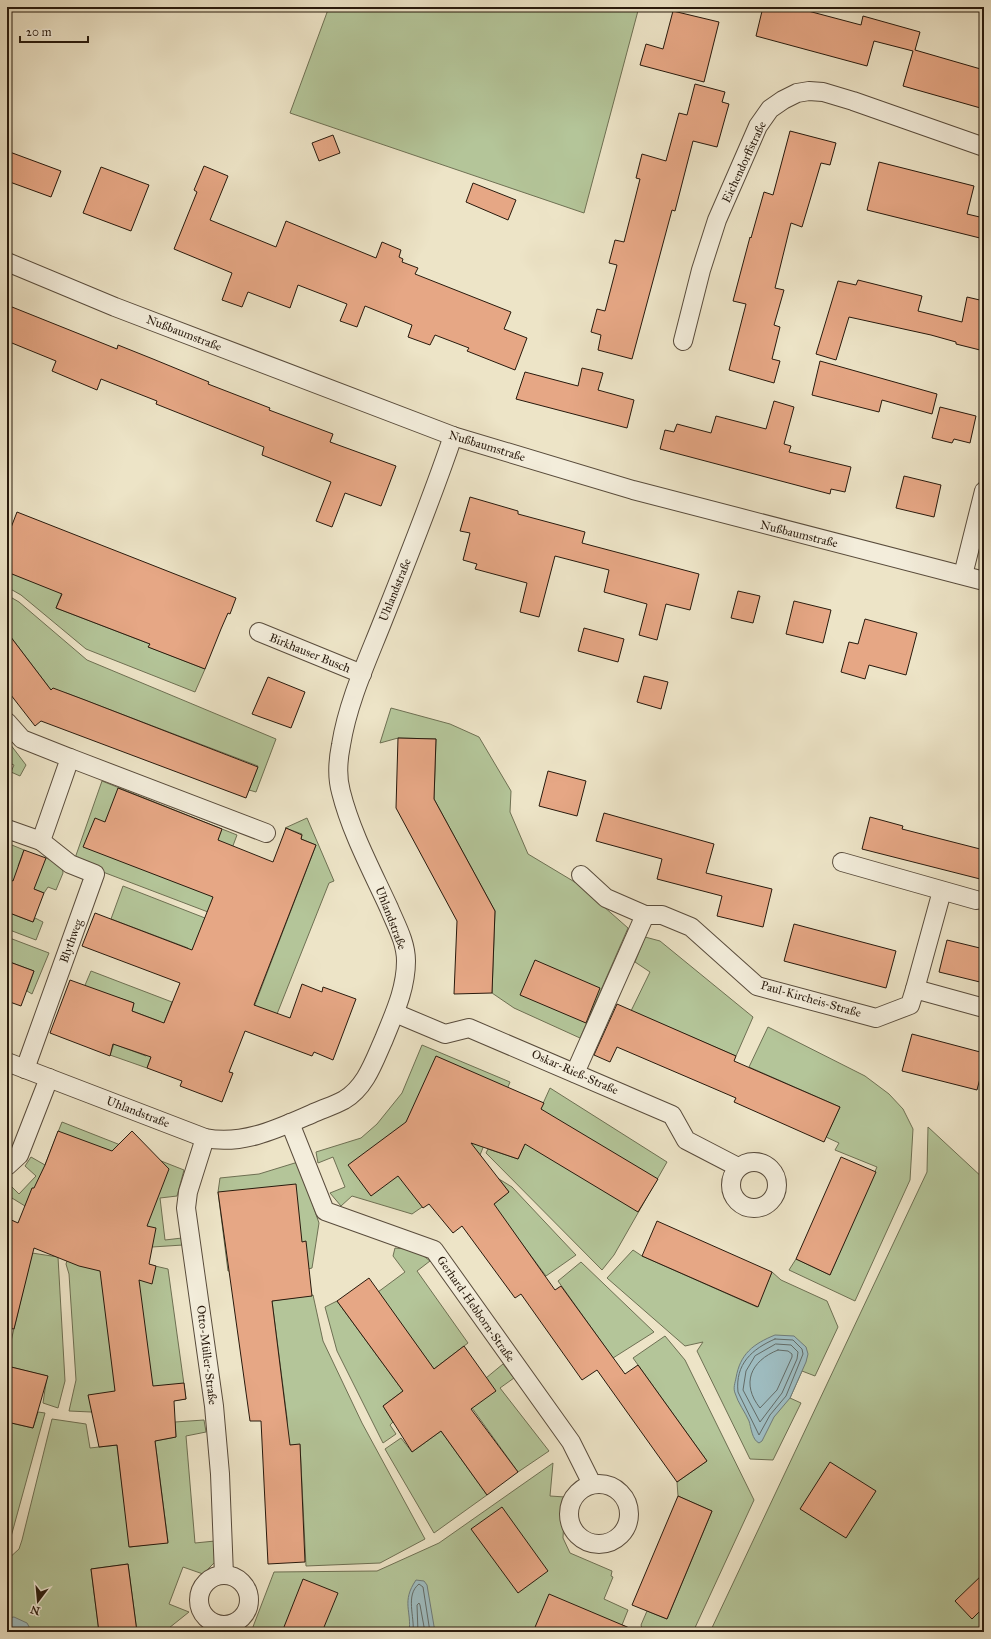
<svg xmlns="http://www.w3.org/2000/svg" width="991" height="1639" font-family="'IM FELL Great Primer',serif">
	<rect width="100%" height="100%" fill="#ede4c7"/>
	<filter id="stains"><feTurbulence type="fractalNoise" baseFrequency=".005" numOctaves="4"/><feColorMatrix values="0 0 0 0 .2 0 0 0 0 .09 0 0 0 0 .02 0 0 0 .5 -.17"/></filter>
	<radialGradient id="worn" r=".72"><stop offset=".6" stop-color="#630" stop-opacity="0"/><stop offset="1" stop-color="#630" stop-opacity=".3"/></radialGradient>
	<g fill="#b4c599" stroke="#6e7053">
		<path d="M329,7H639L584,213L290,113Z"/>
		<path d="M7,572L63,590L56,608L150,644L149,647L205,669L195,692L86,649L21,595L7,587Z"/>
		<path d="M7,595L19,602L87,660L276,739L256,792L249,790L258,766L66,693L63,700L51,690L7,632Z"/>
		<path d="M391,708L450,724L479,737L511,791L510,812L528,854L578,884L628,928L580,1038L514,1008L492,993L495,911L434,799L436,739L398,738L380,743Z"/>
		<path d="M7,740L26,765L20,776L11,772L14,765L7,762Z"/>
		<path d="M102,781L237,835L208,912L74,861Z"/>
		<path d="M307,818L334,881L329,883L277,1014L249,1020L316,845L301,839L302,834L285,828Z"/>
		<path d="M7,843L24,850L18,866L46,858L62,864L63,873L56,890L48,887L44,893L7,879Z"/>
		<path d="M123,886L205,918L186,967L188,948L111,919Z"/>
		<path d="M7,912L33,922L35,918L43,922L36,940L7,929Z"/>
		<path d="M7,937L49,953L32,994L27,991L34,971L7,961Z"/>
		<path d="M645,937L660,941L753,1017L736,1056L631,1011L650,972L635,962Z"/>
		<path d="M91,971L172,1002L147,1068L110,1055L114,1044L146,1056L159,1021L132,1011L134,1003L110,995L83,990Z"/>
		<path d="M768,1027L865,1076L889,1094L903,1109L913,1129L910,1180L855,1301L789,1270L796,1259L830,1275L877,1167L835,1150L839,1143L826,1137L840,1107L749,1067Z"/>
		<path d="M422,1045L510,1082L473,1172L412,1214L352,1196L341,1206L330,1193L345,1187L333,1157L318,1163L316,1152L361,1138L377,1124L402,1093Z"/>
		<path d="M550,1088L667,1162L614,1255L602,1270L486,1153L488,1149L518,1159Z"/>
		<path d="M62,1122L184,1170L177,1196L160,1198L165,1240L182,1238L183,1245L152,1247L25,1206L7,1195V1182L19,1194L36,1176L25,1166L31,1157L45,1165Z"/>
		<path d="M928,1127L984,1179V1632H710L927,1172Z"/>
		<path d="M298,1162L319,1223L312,1268L308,1269V1263L228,1271L218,1192L220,1178L259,1174Z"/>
		<path d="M499,1179L512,1187L576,1255L546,1276L493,1205L509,1192Z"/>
		<path d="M75,1235L86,1250L168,1269L186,1399L91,1412L69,1411L76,1380L69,1274L66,1264Z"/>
		<path d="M395,1248L416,1250L430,1261L417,1271L468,1343L434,1369L378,1292L405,1272L393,1256Z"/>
		<path d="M633,1250L642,1256L757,1307L772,1272L781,1280L827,1301L838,1327L815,1376L802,1371L790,1398L801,1403L773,1460L750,1459L697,1351L703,1342L685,1346L607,1278Z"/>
		<path d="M32,1253L58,1257L65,1381L58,1408L43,1403L47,1376L7,1366V1358Z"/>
		<path d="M581,1262L654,1332L613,1358L558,1281Z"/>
		<path d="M313,1295L323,1341L362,1423L425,1539L380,1563L306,1566L300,1445H287V1418L272,1301Z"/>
		<path d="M337,1301L403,1391L383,1406L393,1422L390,1425L396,1434L383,1443L337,1351L325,1307Z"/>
		<path d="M665,1336L685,1360L754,1500L693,1632H643L641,1625L647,1611L667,1619L712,1511L678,1496L677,1482L707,1461L633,1358Z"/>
		<path d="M503,1364L514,1378L500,1388L549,1451L518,1472L472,1408L486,1378Z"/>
		<path d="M38,1412L45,1413L9,1544L7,1547V1422L33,1428Z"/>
		<path d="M52,1419L86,1424L90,1448L117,1445L130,1547L168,1542L155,1441L176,1437L175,1422L204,1420L206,1432L186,1436L195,1543L215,1541V1562L203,1574L183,1567L169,1604L189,1612L164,1632H137L128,1564L91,1569L99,1632H7V1560L19,1549L22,1540Z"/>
		<path d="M441,1431L487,1495L434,1533L385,1449L401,1438L412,1452Z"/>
		<path d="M553,1463L550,1496L565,1497L563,1538L570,1553L612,1571L611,1576L613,1577L604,1599L628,1610L622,1625L633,1630L632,1632H251L274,1572L377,1571L439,1543Z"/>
	</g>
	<g fill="#9ebcc0" stroke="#6f7b78">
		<path d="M775,1335L794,1336L806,1347L808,1354L806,1362L790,1398L774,1417L762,1441L759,1443C752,1440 751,1427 749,1421C745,1412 738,1403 735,1393C733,1388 735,1383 736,1378C740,1354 753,1344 775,1335Z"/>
		<path d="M416,1580L424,1581L427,1585L435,1632H409C412,1611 401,1602 416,1580Z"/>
		<path d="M14,1617L27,1623L32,1632H7V1618Z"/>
	</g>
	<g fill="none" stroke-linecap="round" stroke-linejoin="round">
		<g stroke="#636b66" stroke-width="1">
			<path d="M775,1339L793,1340L802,1349L803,1354L786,1396L770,1415L759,1435L738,1392C735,1364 752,1349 775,1339Z"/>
			<path d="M776,1344L791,1345L798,1352L797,1359L782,1393L760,1422L743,1390L746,1371L755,1356Z"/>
			<path d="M778,1350L788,1351L792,1354V1357L777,1390L760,1408C741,1384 750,1361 778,1350Z"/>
			<path d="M413,1632C415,1617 405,1595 419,1584L423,1587L430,1632"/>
			<path d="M418,1632L417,1605L419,1603L420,1605L425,1632"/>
		</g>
	</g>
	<g fill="#e6a785" stroke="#281a0d">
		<path d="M763,7H793L861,25L863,16L920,32L915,50L984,70V109L903,86L913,51L874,41L867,66L756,36Z"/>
		<path d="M673,11L719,22L704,82L640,65L646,44L663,49Z"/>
		<path d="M695,84L725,92L722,102L729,104L717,147L693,141L675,211L672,210L632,359L598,350L601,335L591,332L597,309L605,311L617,265L609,263L615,240L624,242L640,179L636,178L642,154L666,161L679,113L687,115Z"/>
		<path d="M790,131L836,143L830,165L821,163L802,227L791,223L775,288L784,290L774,325L780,327L772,359L780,361L774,383L729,370L746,304L733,301L750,237L751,238L764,192L773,195Z"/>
		<path d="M333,135L340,153L319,161L312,143Z"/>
		<path d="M7,151L61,171L51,197L7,181Z"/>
		<path d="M879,162L974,186L967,214L984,218V239L867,210Z"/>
		<path d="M204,166L228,176L210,220L276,247L286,221L376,258L382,242L401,250L399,257L403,259L402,262L418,268L415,274L511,312L504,329L527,338L515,370L467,351L469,348L435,335L430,345L408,337L412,325L365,306L357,327L340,321L347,304L298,285L290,308L248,292L242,307L222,300L232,273L174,249L197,192L194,190Z"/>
		<path d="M101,167L149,185L131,231L83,213Z"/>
		<path d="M473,183L516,200L508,220L466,202Z"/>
		<path d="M858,280L922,296L918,311L962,322L967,297L984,301V351L956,344V342L931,335L849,317L836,360L816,354L838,281L856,285Z"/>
		<path d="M7,305L117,349L118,345L153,359L209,382L208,384L270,408L269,410L333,434L330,442L396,466L381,506L345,493L332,527L316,521L331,482L262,455L264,447L156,404L157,401L101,379L97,390L52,371L56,361L7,341Z"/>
		<path d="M820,361L937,394L932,414L882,400L879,412L812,395Z"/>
		<path d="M582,368L603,373L598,390L634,400L627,428L516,399L525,372L578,386Z"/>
		<path d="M774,401L794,407L784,444L791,446L789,452L851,467L845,492L831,489L830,494L660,449L665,430L674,432L677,424L711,433L716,416L766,429Z"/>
		<path d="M940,407L976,416L970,443L954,439L952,443L932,438Z"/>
		<path d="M904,476L941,485L934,517L896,508Z"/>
		<path d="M470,497L518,511V514L585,532L582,543L699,574L690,610L666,604L657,640L639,635L647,604L604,592L609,570L555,556L539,617L520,612L527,583L475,569L477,564L463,560L470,533L460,531Z"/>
		<path d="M17,512L236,598L230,614L228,613L221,629L205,669L148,647L150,644L56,608L62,594L7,572V538Z"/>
		<path d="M738,591L760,596L753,623L731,618Z"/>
		<path d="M794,601L831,610L823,643L786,634Z"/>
		<path d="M865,619L917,633L906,675L869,665L865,679L841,672L849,642L858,644Z"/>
		<path d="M584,628L624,639L618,662L578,651Z"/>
		<path d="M7,632L51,690L53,688L85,700L258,767L246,798L41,721L35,726L7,690Z"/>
		<path d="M644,676L668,682L661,709L637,702Z"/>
		<path d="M268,677L305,692L291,728L252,714Z"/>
		<path d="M398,738L436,739L434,799L495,911L492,993L454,994L457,921L396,808Z"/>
		<path d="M548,771L586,781L577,816L539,806Z"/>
		<path d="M118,788L222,829L218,840L273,862L286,828L302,835L301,839L316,845L254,1005L290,1018L302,984L322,992L323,987L356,999L333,1060L314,1052L312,1056L245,1031L229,1072L233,1073L222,1102L180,1086L182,1081L147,1068L151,1057L113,1044L110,1056L50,1033L70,980L134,1003L132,1011L164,1023L180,983L82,946L95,913L192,950L213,897L83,847L95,818L105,822Z"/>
		<path d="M604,813L714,844L706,873L772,889L763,927L717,916L722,896L657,879L662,859L596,841Z"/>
		<path d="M870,817L903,826L902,829L984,850V880L862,849Z"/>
		<path d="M24,850L46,858L34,889L44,893L33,922L7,912V879L13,881Z"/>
		<path d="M794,924L896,951L886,988L784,961Z"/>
		<path d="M947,940L984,949V983L939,972Z"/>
		<path d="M535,960L600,988L586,1023L520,995Z"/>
		<path d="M7,961L34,971L21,1006L7,1001Z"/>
		<path d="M617,1004L736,1056L734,1061L840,1107L824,1142L734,1102L736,1098L617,1047L610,1062L594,1055Z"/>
		<path d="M912,1034L984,1053V1063L977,1090L902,1071Z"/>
		<path d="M436,1056L544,1103L541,1109L658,1179L638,1212L525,1144L518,1159L471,1143L509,1192L494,1204L555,1290L561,1286L625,1374L638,1365L707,1461L677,1482L597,1370L582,1380L521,1294L515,1298L462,1226L453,1233L429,1204L423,1208L398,1176L371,1196L348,1165L406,1122Z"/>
		<path d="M58,1131L112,1151L132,1131L169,1169L147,1226L156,1228L149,1264L156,1266L152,1284L139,1280L153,1386L184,1383L186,1399L174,1401L176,1437L155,1441L168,1543L129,1547L117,1445L99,1447L88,1395L115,1391L100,1271L79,1266L34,1248L14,1329L7,1328V1218L18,1223L32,1188H34L45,1165Z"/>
		<path d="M841,1157L876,1172L830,1275L796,1259Z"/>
		<path d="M296,1184L302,1242L306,1241L312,1296L272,1301L290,1445L300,1444L305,1562L268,1564L261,1421H250L218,1192Z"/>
		<path d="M657,1221L772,1272L758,1307L642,1256Z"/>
		<path d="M369,1278L434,1369L464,1346L496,1391L471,1409L518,1472L487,1495L441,1431L412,1452L383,1406L403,1391L337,1301Z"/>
		<path d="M7,1366L48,1376L33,1428L7,1422Z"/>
		<path d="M830,1462L876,1491L846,1538L800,1509Z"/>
		<path d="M678,1496L712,1511L667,1619L632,1605Z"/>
		<path d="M502,1507L548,1571L518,1593L471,1529Z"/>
		<path d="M128,1564L137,1632H99L91,1569Z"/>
		<path d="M984,1573V1607L972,1619L955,1601Z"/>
		<path d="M303,1579L338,1593L322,1632H282Z"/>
		<path d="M549,1594L639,1632H533Z"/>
	</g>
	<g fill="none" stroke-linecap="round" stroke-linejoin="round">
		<defs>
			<g id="street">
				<path d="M7,262L115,307L453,436L633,490L984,581"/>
				<path d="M683,341L701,270L717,220L758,126L770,109L783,100L797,93L809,91L823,92L853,101L984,147"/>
				<path d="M963,575L984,491"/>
				<path d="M259,632L362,674"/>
				<path d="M7,722L22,739L70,758L41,841L70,864L95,874L25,1069"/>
				<path d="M70,758L266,833"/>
				<path d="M7,829L41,841"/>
				<path d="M842,862L976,900"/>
				<path d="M581,875L606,898L645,915"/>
				<path d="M915,989L942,891"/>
				<path d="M395,1013L445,1034L469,1028L672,1115L686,1140L738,1167"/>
				<path d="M7,1062L205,1138C244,1146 281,1127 316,1112C325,1108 335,1105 344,1100C366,1087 374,1061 384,1039C394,1014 406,989 406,961C406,942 396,925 389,908C372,871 351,832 341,792C337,778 338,760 341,745C348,701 368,659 384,618C408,558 432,498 453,436"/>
				<path d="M575,1073L645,915H662L691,927L757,986L876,1018L910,1005L915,989L984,1008"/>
				<path d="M290,1123L325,1211L434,1250L571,1442L592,1484"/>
				<path d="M205,1138L188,1192L186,1208L214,1406L220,1474L224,1575"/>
				<circle cx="754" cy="1185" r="23"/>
				<path d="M7,1166L19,1155L49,1078"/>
				<circle cx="599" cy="1514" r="30"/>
				<circle cx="224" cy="1600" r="25"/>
			</g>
		</defs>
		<use href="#street" stroke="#594c3c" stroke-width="20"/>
		<use href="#street" stroke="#f3eddb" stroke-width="18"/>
	</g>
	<g text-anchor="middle" stroke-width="3" stroke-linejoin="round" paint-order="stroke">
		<g font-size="12" fill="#281a0d" stroke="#f3eddb">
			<text transform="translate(744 162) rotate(-65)" y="4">Eichendorffstraße</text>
			<text transform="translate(184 333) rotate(21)" y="4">Nußbaumstraße</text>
			<text transform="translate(487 446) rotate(17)" y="4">Nußbaumstraße</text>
			<text transform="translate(799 534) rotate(14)" y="4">Nußbaumstraße</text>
			<text transform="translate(395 590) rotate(-68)" y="4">Uhlandstraße</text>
			<text transform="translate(310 653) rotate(22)" y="4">Birkhauser Busch</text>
			<text transform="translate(391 918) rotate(69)" y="4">Uhlandstraße</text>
			<text transform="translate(71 941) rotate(-70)" y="4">Blythweg</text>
			<text transform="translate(811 999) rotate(16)" y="4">Paul-Kircheis-Straße</text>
			<text transform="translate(575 1072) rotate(24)" y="4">Oskar-Rieß-Straße</text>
			<text transform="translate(138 1112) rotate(21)" y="4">Uhlandstraße</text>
			<text transform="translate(476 1309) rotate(55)" y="4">Gerhard-Hebborn-Straße</text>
			<text transform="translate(207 1355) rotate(83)" y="4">Otto-Müller-Straße</text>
		</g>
	</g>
	<rect width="991" height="1639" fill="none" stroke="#ede4c7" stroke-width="24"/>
	<rect x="8" y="8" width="975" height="1623" fill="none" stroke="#281a0d" stroke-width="2"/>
	<rect x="12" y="12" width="967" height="1615" fill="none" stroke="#281a0d"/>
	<g transform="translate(38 1601) rotate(196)" stroke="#f3eddb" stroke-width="3" paint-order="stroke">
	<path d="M0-3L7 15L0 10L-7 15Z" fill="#281a0d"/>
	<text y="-6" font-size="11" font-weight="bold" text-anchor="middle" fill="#281a0d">N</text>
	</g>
	<path d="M20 36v6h68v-6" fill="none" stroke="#281a0d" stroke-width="2"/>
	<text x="26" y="36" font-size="12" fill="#281a0d" stroke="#f3eddb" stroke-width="3" paint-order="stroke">20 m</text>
	<rect width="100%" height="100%" filter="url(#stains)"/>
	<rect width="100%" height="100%" fill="url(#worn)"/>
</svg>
